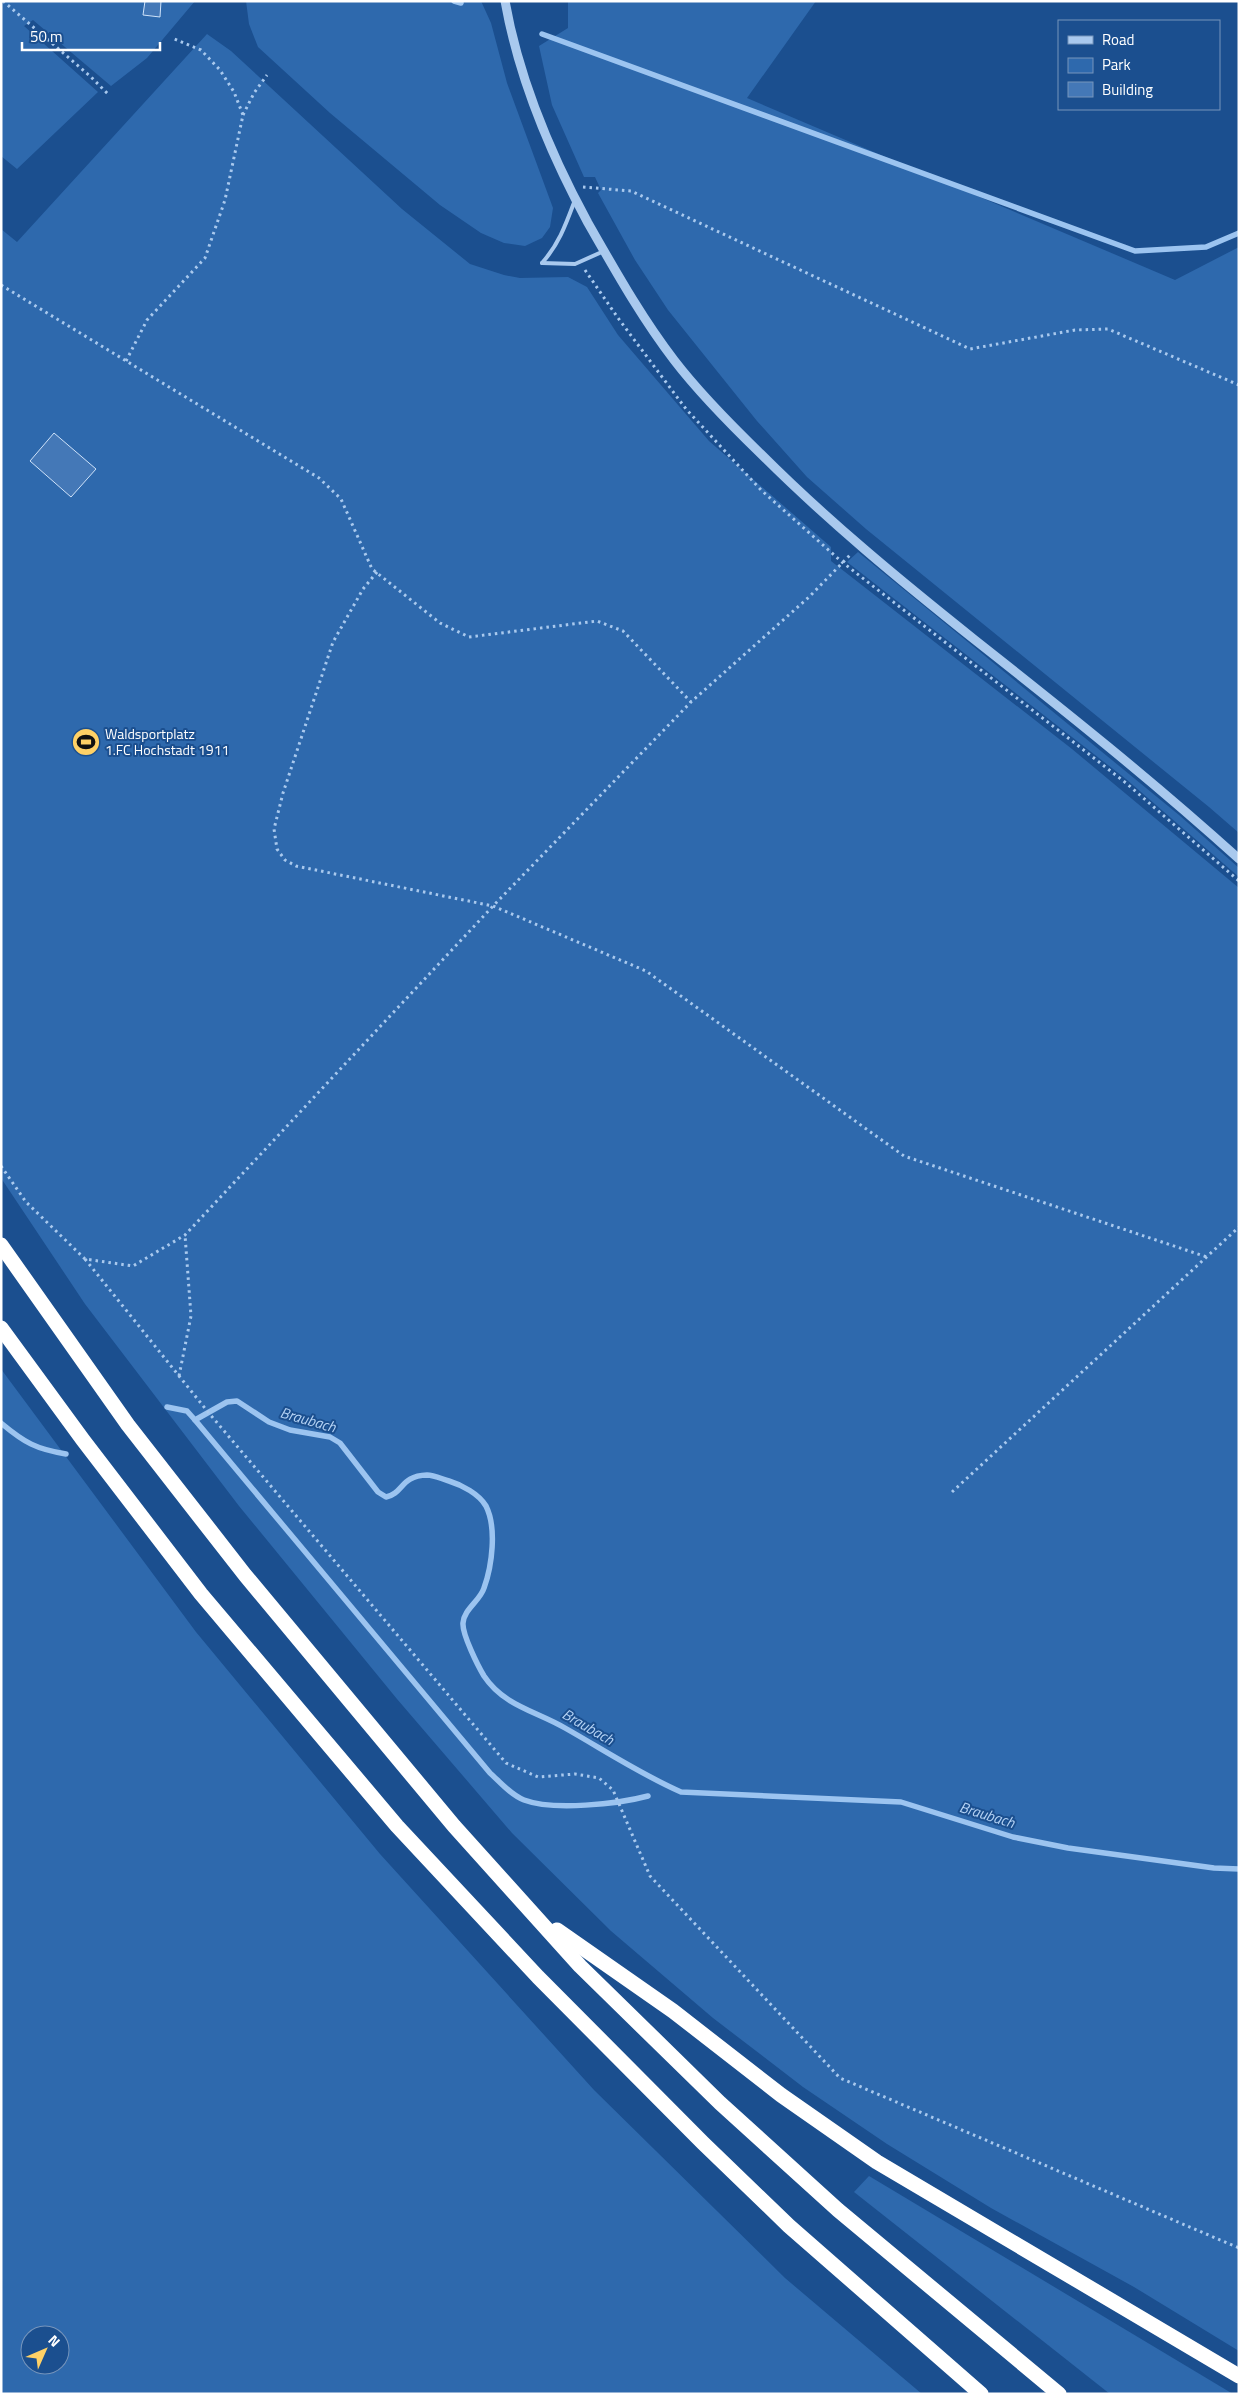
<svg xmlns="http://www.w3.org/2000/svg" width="1240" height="2395" font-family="'Titillium Web',sans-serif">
	<rect width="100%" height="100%" fill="#1b4f8f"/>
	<g fill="#2e69ad" fill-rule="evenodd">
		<path d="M1,1H195L147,58L111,86L33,20L24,26L98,92L17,169L1,156Z"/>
		<path d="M246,1H481L491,23L507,83L553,208L550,227L542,238L525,246L504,243L481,233L440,205L330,113L258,47L249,24Z"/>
		<path d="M568,1H816L747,98L1175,280L1239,247V833L1209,807L866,529L807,477L757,421L668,310L635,260L598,193L601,190L595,177H584L552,105L539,46L568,28Z"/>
		<path d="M207,34L231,51L402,209L470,264L504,275L520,278L568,277L587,287L618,335L709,441L831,547V561L1072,749L1239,888V2351L1134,2287L991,2208L887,2144L803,2087L713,2018L611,1931L512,1833L397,1699L239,1506L85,1304L1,1178V229L17,242Z"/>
		<path d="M858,552L1179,815L1239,868V877L1126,779L847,562Z"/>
		<path d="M1,1369L196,1632L380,1854L594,2090L785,2278L922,2394H1ZM30,2335H60V2365H30Z"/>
		<path d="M869,2176L1233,2394H1110L854,2192Z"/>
	</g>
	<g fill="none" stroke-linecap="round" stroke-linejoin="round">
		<g stroke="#9cc4f0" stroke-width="5.5">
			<path d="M454,1L461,3"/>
			<path d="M542,34L1135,251L1206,247L1239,233"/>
			<path d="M167,1407L187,1411L195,1420L227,1402L237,1401L269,1422L290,1430L330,1437L340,1443L378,1492L386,1497C404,1493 400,1476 427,1475C434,1475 442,1479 449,1481C462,1485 479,1494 486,1506C497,1528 492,1566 484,1588C480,1601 464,1609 463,1623C462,1634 478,1666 484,1676C504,1706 536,1711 565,1728C604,1750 640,1774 681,1792L901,1802L1013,1837L1068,1848L1214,1868L1239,1869"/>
			<path d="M195,1420L490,1773C500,1782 511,1795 524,1800C553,1811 618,1804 648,1796"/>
			<path d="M1,1423C25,1443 36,1449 66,1454"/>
		</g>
	</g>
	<g fill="#4478b7" stroke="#cfe3fa">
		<path d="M145,1H161L160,17L143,15Z"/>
		<path d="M54,433L96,469L71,497L30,461Z"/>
	</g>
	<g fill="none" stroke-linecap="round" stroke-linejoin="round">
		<g stroke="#a9c9ee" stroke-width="3" stroke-dasharray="2.5 4" stroke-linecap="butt">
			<path d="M3,1L91,77L108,94"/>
			<path d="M243,115L254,93L267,75"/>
			<path d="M583,187L631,191L970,349L1075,330L1108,329L1239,385"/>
			<path d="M585,270L618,318L686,409L761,490L842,562L1126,783L1239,881"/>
			<path d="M1,285L319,478L341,499L372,569L440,623L469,637L597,621L623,631L691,702"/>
			<path d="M126,361L147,320L205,258L225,200L243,115L234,92L220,70L201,50L172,38"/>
			<path d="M377,572L363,589L333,642L283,793L274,829L277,849L285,860L296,866L493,906L646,971L904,1156L1207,1257"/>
			<path d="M1,1166L26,1202L85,1259L133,1266L185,1235L493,906L691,702L809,597L852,553"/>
			<path d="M85,1259L208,1412L506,1763L538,1777L575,1774L599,1778L613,1790L650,1876L840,2078L1239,2248"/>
			<path d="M179,1376L191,1316L185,1235"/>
			<path d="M952,1492L1239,1227"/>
		</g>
		<g stroke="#a9c9ee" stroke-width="4">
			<path d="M542,263C559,244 566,224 575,200"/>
			<path d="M542,263L575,264L604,251"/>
		</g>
		<path stroke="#a9c9ee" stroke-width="9" d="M505,1C519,80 550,153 588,223C615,270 641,317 674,360C700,394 730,424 761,454C828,521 901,581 975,640C1065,711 1154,782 1239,859"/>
		<g stroke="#fff" stroke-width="15">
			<path d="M1,1245L128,1425L245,1575L454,1826L580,1966L720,2103L838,2210L1059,2394"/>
			<path d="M1,1328L83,1440L201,1594L397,1826L538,1977L703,2143L789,2226L981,2394"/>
			<path d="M557,1930L673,2011L781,2095L877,2162L1239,2376"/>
		</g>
	</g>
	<defs>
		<symbol id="stadium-disc" viewBox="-11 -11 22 22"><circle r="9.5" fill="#ffd166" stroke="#1b4f8f"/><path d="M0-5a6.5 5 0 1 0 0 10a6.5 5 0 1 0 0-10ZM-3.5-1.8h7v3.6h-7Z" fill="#111"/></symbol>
	</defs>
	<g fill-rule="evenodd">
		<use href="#stadium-disc" x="70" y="726" width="32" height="32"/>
	</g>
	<g text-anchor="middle" stroke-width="4" stroke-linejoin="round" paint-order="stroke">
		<g font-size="14" fill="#fff" stroke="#1b4f8f" text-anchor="start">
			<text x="105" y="739">Waldsportplatz<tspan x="105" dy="16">1.FC Hochstadt 1911</tspan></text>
		</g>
		<g font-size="15" font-style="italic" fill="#b5d3f5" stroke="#1b4f8f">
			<text transform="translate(308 1420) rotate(16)" y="5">Braubach</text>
			<text transform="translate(588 1727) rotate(30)" y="5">Braubach</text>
			<text transform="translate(987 1815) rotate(17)" y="5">Braubach</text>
		</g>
	</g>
	<rect width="1240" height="2395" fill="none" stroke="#ffffff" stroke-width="5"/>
	<rect x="1058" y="20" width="162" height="90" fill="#1b4f8f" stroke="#7695bc"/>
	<rect x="1068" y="36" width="25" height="8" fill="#a9c9ee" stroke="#7695bc"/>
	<text x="1102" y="45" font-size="15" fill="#ffffff">Road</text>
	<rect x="1068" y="58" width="25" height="15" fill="#2e69ad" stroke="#7695bc"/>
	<text x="1102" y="70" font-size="15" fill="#ffffff">Park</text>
	<rect x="1068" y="82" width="25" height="15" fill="#4478b7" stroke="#7695bc"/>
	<text x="1102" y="95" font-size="15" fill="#ffffff">Building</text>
	<g transform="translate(45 2350) rotate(45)"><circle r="24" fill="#1b4f8f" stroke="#7695bc"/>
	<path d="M0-4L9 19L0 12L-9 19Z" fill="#ffd166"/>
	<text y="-8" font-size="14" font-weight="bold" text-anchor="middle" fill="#ffffff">N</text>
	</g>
	<path d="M22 42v8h138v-8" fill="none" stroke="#ffffff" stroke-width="2.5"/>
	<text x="30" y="42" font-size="15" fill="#ffffff" stroke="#1b4f8f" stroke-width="4" paint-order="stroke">50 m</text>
</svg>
